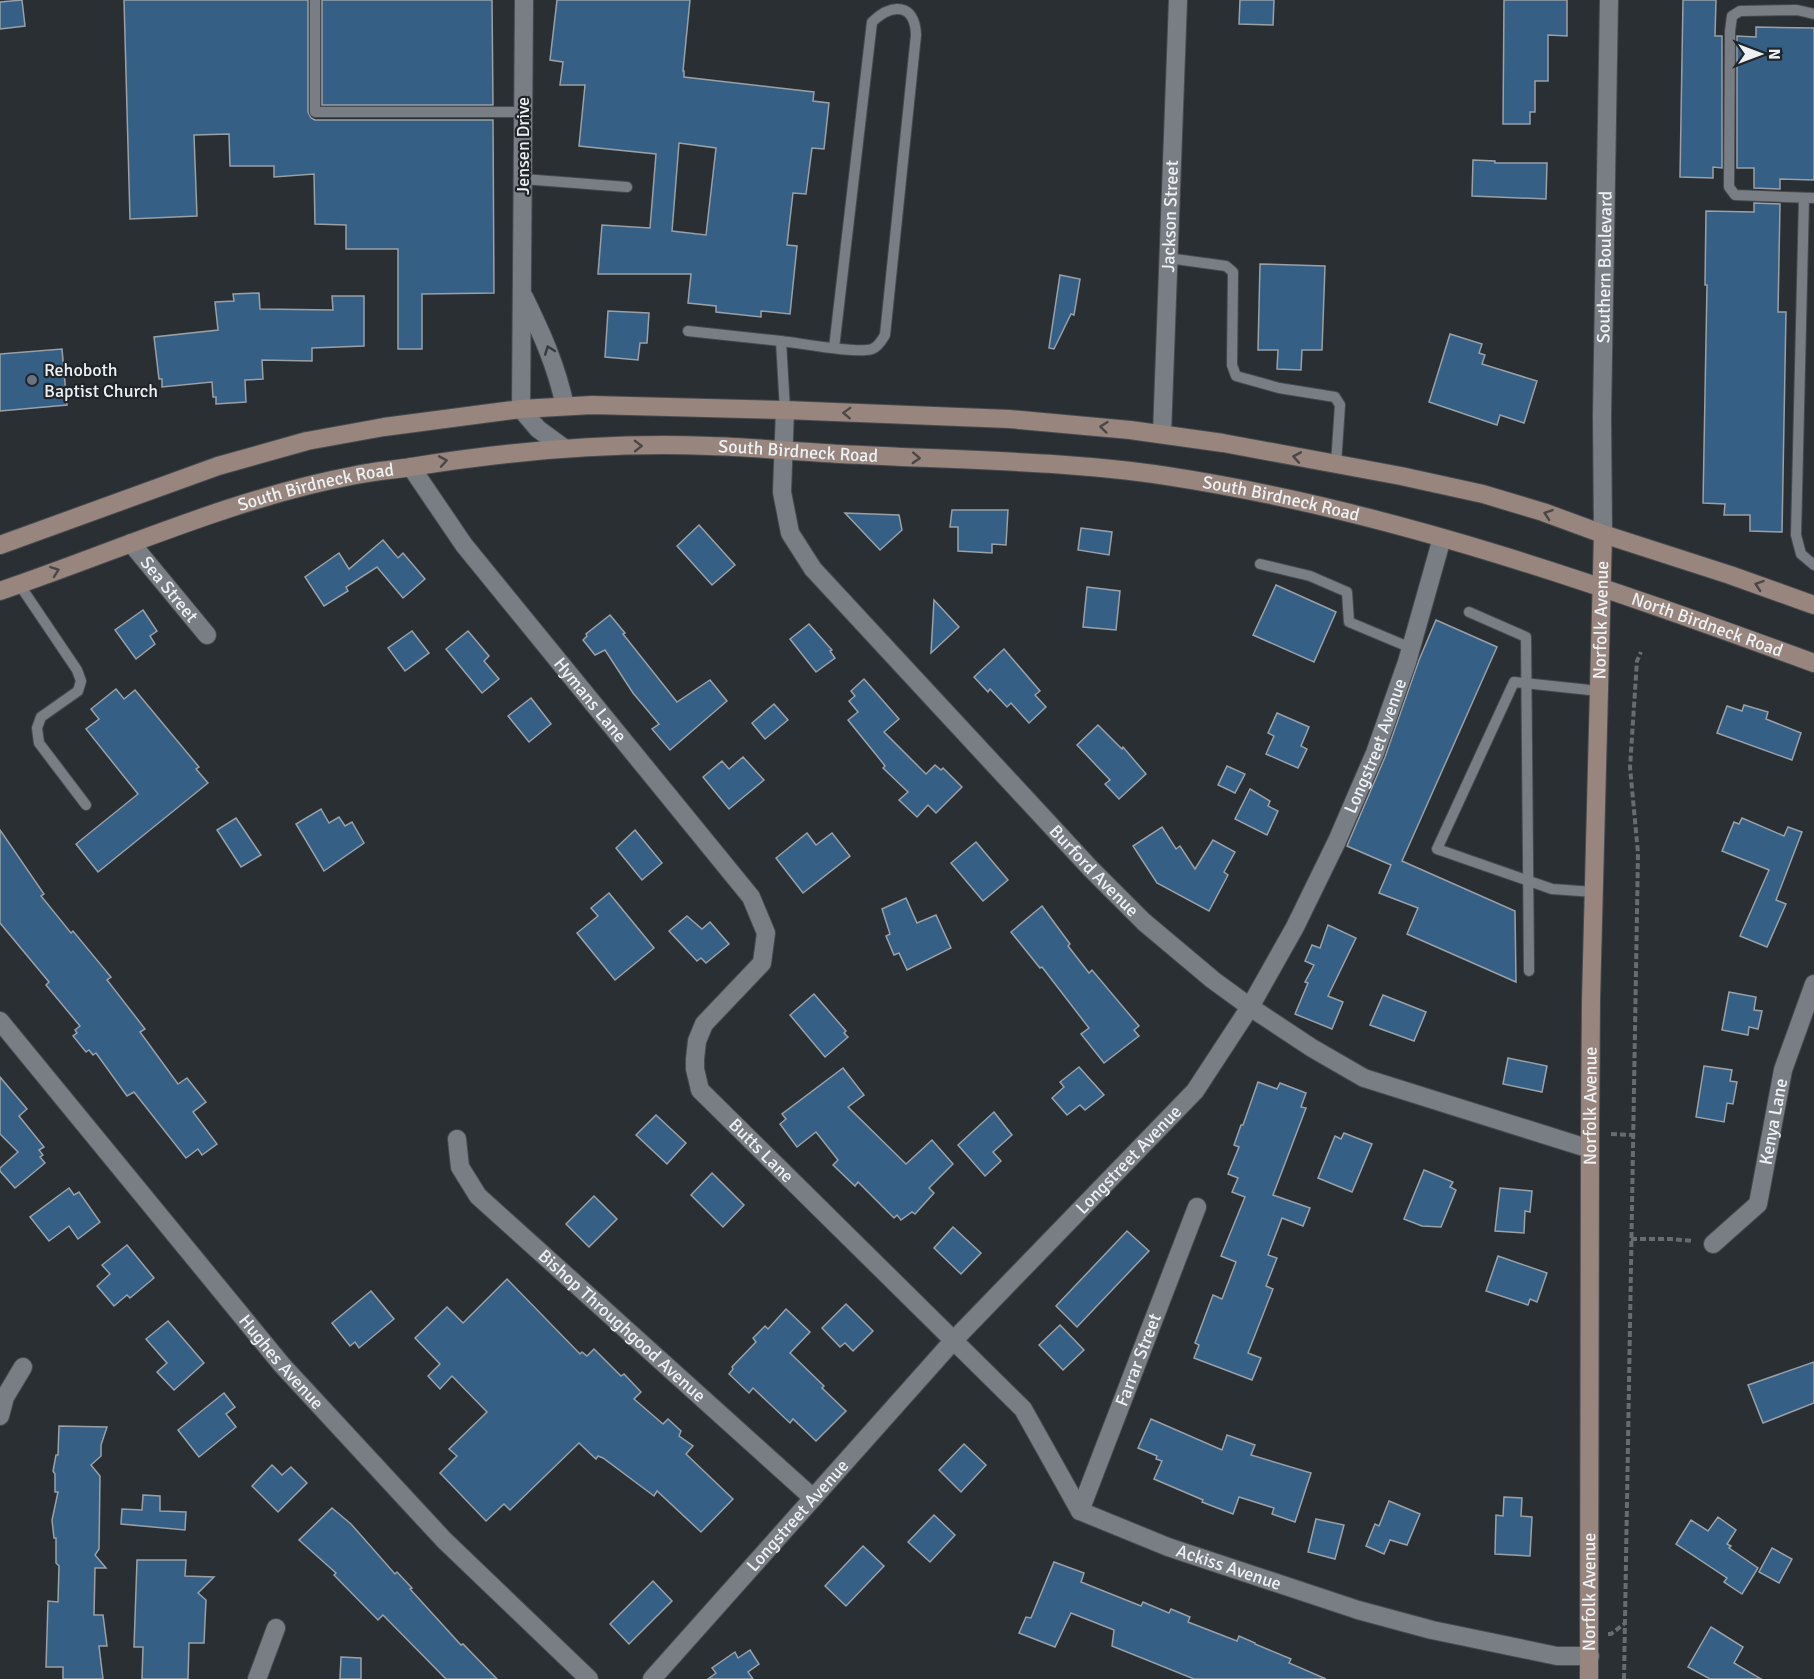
<svg xmlns="http://www.w3.org/2000/svg" width="1814" height="1679" font-family="Signika,sans-serif">
	<rect width="100%" height="100%" fill="#2a2f34"/>
	<g fill="#365f86" stroke="#99a0a6" stroke-width="1.5" fill-rule="evenodd">
		<path d="M22,0L25,26L0,29V2Z"/>
		<path d="M124,0H308V112L311,118L315,120H493L494,293L422,294V349H398V249H346V225L315,224L314,174L274,177V166H230L229,134L194,135L197,216L130,219Z"/>
		<path d="M322,0H492L493,105H322Z"/>
		<path d="M557,0H690L683,71H684V77L814,92L813,101L829,103L824,149L812,148L806,194L793,193L787,245L797,246L790,314L761,311V317L716,312V306L688,303L691,274H598L602,225L650,228L656,154L579,146L585,85H560L563,62L550,60ZM679,143L716,148L706,235L672,231Z"/>
		<path d="M1240,0H1274L1273,25L1239,24Z"/>
		<path d="M1504,0H1567V36L1548,35V81H1535V112H1530V124H1503Z"/>
		<path d="M1683,0H1716L1715,36H1722V168L1713,167V178L1680,177Z"/>
		<path d="M1756,27L1814,28V180L1780,179V189L1754,188V168H1737V36L1756,37Z"/>
		<path d="M1473,160L1495,161V163H1547L1546,199L1472,196Z"/>
		<path d="M1754,203L1780,204L1778,312H1786L1782,532L1750,531V515H1724L1725,504L1703,503L1707,285H1705L1706,211L1754,212Z"/>
		<path d="M1260,264L1325,266L1322,350H1302L1301,370L1277,369L1278,350H1258Z"/>
		<path d="M1060,275L1080,279L1074,315L1071,314L1054,349L1049,348Z"/>
		<path d="M259,293L260,309L333,310L332,296H364V346L312,348V361L262,360L263,379L245,380L246,402L216,404V397H213L212,382L162,387V379H159L154,337L218,330L215,302L234,301L233,294Z"/>
		<path d="M608,311L649,313L647,343H640L638,360L605,357Z"/>
		<path d="M1450,334L1482,344L1479,353L1485,355L1482,364L1537,381L1524,423L1500,415L1497,425L1429,402Z"/>
		<path d="M62,349L67,405L0,411V354Z"/>
		<path d="M952,510H1008L1006,545L992,544V553L958,551V527H950Z"/>
		<path d="M845,513L899,515L902,530L880,550Z"/>
		<path d="M699,525L735,565L712,585L677,546Z"/>
		<path d="M1081,528L1112,532L1109,555L1078,550Z"/>
		<path d="M383,540L398,558L403,553L425,579L403,598L377,567L346,587L348,591L324,606L305,577L339,553L349,569Z"/>
		<path d="M1276,585L1336,612L1314,662L1253,635Z"/>
		<path d="M1087,587L1120,591L1116,630L1083,627Z"/>
		<path d="M934,600L959,627L931,653Z"/>
		<path d="M143,610L157,631L150,636L155,644L136,659L115,630Z"/>
		<path d="M610,615L625,633L623,634L677,702L710,680L727,701L670,750L652,729L659,724L633,693L605,650L595,655L583,640L587,636L586,634Z"/>
		<path d="M1436,620L1497,647L1402,861L1515,911L1516,982L1407,934L1418,908L1379,893L1391,865L1347,846L1385,757L1419,660Z"/>
		<path d="M809,624L832,650L830,651L835,658L816,672L790,639Z"/>
		<path d="M412,631L429,653L405,671L388,648Z"/>
		<path d="M468,631L489,656L484,661L499,679L482,693L446,649Z"/>
		<path d="M1004,649L1040,691L1035,695L1046,707L1029,723L1011,703L1007,707L990,689L988,692L974,677Z"/>
		<path d="M864,679L899,719L884,732L926,774L935,765L941,770L943,768L962,787L936,813L928,805L917,817L899,800L908,792L883,768L885,766L882,762L848,720L858,712L849,701L855,696L851,691Z"/>
		<path d="M116,689L124,699L135,690L199,767L196,769L208,783L98,872L76,844L138,794L86,729L99,719L91,709Z"/>
		<path d="M531,698L551,724L529,742L508,716Z"/>
		<path d="M774,704L788,720L765,739L752,723Z"/>
		<path d="M1744,705L1768,712L1766,719L1801,733L1792,760L1717,733L1727,706L1742,711Z"/>
		<path d="M1277,713L1309,727L1301,746L1307,749L1298,768L1266,754L1274,736L1268,733Z"/>
		<path d="M1098,725L1122,749L1123,747L1146,774L1119,799L1105,784L1110,780L1077,745Z"/>
		<path d="M743,757L764,780L729,809L703,777L722,761L729,769Z"/>
		<path d="M1227,766L1245,774L1235,793L1218,785Z"/>
		<path d="M1250,789L1270,801L1268,806L1278,811L1267,835L1235,819Z"/>
		<path d="M321,809L329,823L339,817L345,826L352,822L364,843L324,871L296,824Z"/>
		<path d="M236,818L261,855L241,867L217,830Z"/>
		<path d="M1742,818L1784,836L1788,827L1802,832L1776,900L1786,904L1767,947L1740,936L1769,870L1722,851L1734,822L1739,824Z"/>
		<path d="M1162,827L1176,849L1180,846L1195,869L1213,840L1235,852L1224,872L1228,875L1209,911L1157,883L1133,846Z"/>
		<path d="M0,830L44,894L41,896L71,933L73,931L111,977L107,980L145,1029L140,1032L178,1084L187,1078L206,1102L193,1112L217,1144L202,1155L198,1149L186,1158L134,1092L127,1096L96,1053L93,1055L89,1050L86,1052L73,1036L77,1033L75,1030L80,1026L46,985L49,982L0,923Z"/>
		<path d="M635,830L662,863L642,880L616,848Z"/>
		<path d="M807,833L816,845L832,833L850,856L803,893L776,858Z"/>
		<path d="M976,842L1008,880L983,901L951,863Z"/>
		<path d="M609,893L654,948L615,980L577,933L598,916L591,908Z"/>
		<path d="M906,898L917,923L936,915L951,948L907,970L899,953L894,955L886,936L890,934L882,909Z"/>
		<path d="M1042,906L1070,944L1068,946L1089,973L1092,970L1139,1026L1134,1030L1139,1036L1104,1063L1081,1034L1089,1028L1042,967L1040,968L1011,932Z"/>
		<path d="M687,916L702,929L710,922L729,944L706,963L701,958L697,961L669,931Z"/>
		<path d="M1328,925L1356,938L1328,996L1343,1002L1332,1029L1295,1014L1308,983L1305,982L1314,965L1305,961L1312,945L1320,948Z"/>
		<path d="M1729,992L1756,997L1754,1010L1762,1011L1758,1029L1749,1027L1748,1035L1722,1030Z"/>
		<path d="M814,994L846,1031L844,1033L848,1037L825,1057L790,1015Z"/>
		<path d="M1383,995L1426,1012L1414,1041L1370,1025Z"/>
		<path d="M1508,1058L1547,1066L1542,1092L1503,1084Z"/>
		<path d="M1704,1066L1732,1070L1730,1081L1737,1082L1733,1104L1727,1103L1724,1122L1696,1117Z"/>
		<path d="M1079,1067L1104,1095L1085,1110L1080,1105L1067,1115L1052,1098L1064,1087L1060,1082Z"/>
		<path d="M843,1068L864,1095L848,1107L906,1164L932,1140L953,1164L929,1188L934,1193L915,1214L912,1212L901,1220L897,1215L894,1218L858,1182L855,1186L833,1165L838,1160L816,1132L797,1147L780,1124L786,1119L782,1114Z"/>
		<path d="M0,1077L27,1109L19,1116L44,1147L39,1150L43,1155L40,1157L45,1163L15,1188L0,1171V1168L18,1152L0,1134Z"/>
		<path d="M1258,1082L1277,1089L1280,1083L1306,1093L1301,1107L1306,1108L1273,1195L1310,1208L1303,1226L1282,1218L1268,1255L1277,1258L1266,1286L1273,1289L1248,1353L1261,1358L1252,1380L1194,1358L1199,1345L1195,1343L1213,1295L1222,1299L1236,1262L1221,1256L1245,1197L1232,1192L1238,1178L1228,1174L1239,1147L1234,1145L1241,1125H1243Z"/>
		<path d="M994,1112L1012,1135L993,1152L1001,1161L985,1176L958,1145Z"/>
		<path d="M656,1115L686,1143L667,1164L636,1135Z"/>
		<path d="M1344,1133L1372,1144L1352,1192L1318,1178L1335,1136L1341,1139Z"/>
		<path d="M1424,1170L1453,1182L1450,1187L1456,1190L1441,1227L1422,1226L1404,1219Z"/>
		<path d="M712,1173L744,1205L723,1227L691,1195Z"/>
		<path d="M69,1188L74,1195L79,1192L100,1222L78,1239L69,1226L49,1241L30,1217Z"/>
		<path d="M1500,1188L1532,1191L1530,1212L1525,1211L1524,1233L1495,1231Z"/>
		<path d="M594,1196L617,1219L589,1247L566,1224Z"/>
		<path d="M953,1227L981,1253L961,1274L934,1248Z"/>
		<path d="M1127,1231L1149,1251L1077,1327L1056,1306Z"/>
		<path d="M127,1245L154,1278L130,1298L127,1295L114,1306L97,1286L110,1274L102,1265Z"/>
		<path d="M1498,1256L1547,1273L1537,1302L1530,1299L1528,1305L1486,1291Z"/>
		<path d="M507,1279L580,1354L582,1352L587,1356L594,1349L621,1376L624,1374L641,1392L634,1399L663,1424L668,1419L681,1431L679,1436L693,1446L686,1454L733,1499L701,1532L657,1491L654,1496L603,1458L598,1456L596,1459L579,1443L510,1510L504,1504L486,1521L440,1473L457,1456L449,1449L487,1412L452,1376L440,1389L428,1376L440,1364L415,1338L447,1307L463,1323Z"/>
		<path d="M371,1291L394,1319L359,1348L355,1342L350,1346L332,1323Z"/>
		<path d="M846,1304L873,1331L853,1351L845,1343L840,1347L822,1328Z"/>
		<path d="M786,1309L810,1332L790,1353L824,1386L822,1388L846,1411L816,1441L793,1419L790,1423L753,1388L749,1393L729,1374L733,1369L732,1367L756,1342L753,1338L765,1326L768,1329Z"/>
		<path d="M168,1321L204,1363L174,1390L157,1372L167,1363L146,1339Z"/>
		<path d="M1060,1325L1084,1350L1063,1370L1039,1345Z"/>
		<path d="M1814,1362V1403L1763,1423L1748,1385Z"/>
		<path d="M224,1393L235,1407L226,1414L236,1427L199,1457L178,1430Z"/>
		<path d="M1151,1419L1222,1450L1227,1435L1255,1445L1251,1455L1311,1473L1295,1522L1272,1514L1274,1508L1239,1497L1233,1514L1202,1502L1203,1500L1154,1479L1162,1461L1156,1459L1157,1456L1138,1448Z"/>
		<path d="M59,1426L107,1427L101,1445V1456L91,1465L100,1476L99,1549L95,1555L106,1568H95L94,1615H103L107,1646H99L103,1679H63V1667H46L48,1601L58,1602L59,1566L56,1563V1538H54L52,1520L58,1492H55V1474L53,1471L56,1455H58Z"/>
		<path d="M964,1444L986,1465L961,1492L939,1470Z"/>
		<path d="M272,1465L282,1475L291,1467L307,1483L278,1512L252,1486Z"/>
		<path d="M143,1495L160,1496V1511L186,1512L185,1530L121,1524L122,1509L142,1510Z"/>
		<path d="M1504,1497L1522,1498L1521,1516L1532,1517L1530,1556L1495,1554L1496,1515L1503,1516Z"/>
		<path d="M1389,1501L1420,1514L1407,1545L1390,1540L1384,1554L1366,1546L1375,1524L1379,1526Z"/>
		<path d="M332,1508L351,1524L395,1574L397,1572L412,1588L410,1589L461,1645L463,1644L497,1679H446L383,1615L378,1620L334,1575L336,1573L299,1540Z"/>
		<path d="M934,1515L955,1535L930,1562L908,1542Z"/>
		<path d="M1718,1517L1736,1530L1727,1544L1731,1546L1729,1548L1758,1568L1742,1594L1724,1582L1727,1578L1676,1544L1691,1520L1708,1531Z"/>
		<path d="M1316,1519L1344,1525L1335,1559L1308,1552Z"/>
		<path d="M863,1546L884,1566L846,1606L825,1586Z"/>
		<path d="M1772,1548L1792,1559L1779,1583L1759,1572Z"/>
		<path d="M137,1560H186L185,1576L214,1577L198,1593L206,1600L204,1643H189L188,1679H142L143,1647H134Z"/>
		<path d="M1054,1562L1084,1573L1081,1582L1141,1606L1143,1602L1169,1613L1171,1609L1190,1617L1188,1622L1237,1641L1239,1636L1255,1643V1644L1291,1659L1289,1663L1326,1679H1194L1112,1646L1114,1630L1071,1613L1055,1647L1019,1633L1026,1617L1031,1618Z"/>
		<path d="M653,1581L672,1601L629,1644L610,1624Z"/>
		<path d="M1711,1627L1743,1647L1734,1663L1761,1679H1710L1688,1667Z"/>
		<path d="M750,1650L759,1664L748,1672L753,1679H708L716,1673L712,1668L735,1652L738,1658Z"/>
		<path d="M341,1657L361,1658V1679H340Z"/>
	</g>
	<g fill="none" stroke-linecap="round" stroke-linejoin="round">
		<defs>
			<g id="lane">
				<path d="M315,0V112H523"/>
				<path d="M1814,14L1797,10L1740,11L1732,16L1730,31L1729,187L1735,195L1814,198"/>
				<path d="M523,179L627,187"/>
				<path d="M1804,198L1796,535L1801,554L1814,565"/>
				<path d="M1168,258L1226,266L1233,272L1232,365L1236,376L1279,388L1335,397L1340,405L1336,464"/>
				<path d="M688,331L781,341L785,410"/>
				<path d="M781,341C800,343 856,354 872,349C878,347 882,340 885,335L916,35C915,3 892,3 872,22L834,348"/>
				<path d="M1260,564L1310,576L1347,592L1349,622L1411,648"/>
				<path d="M19,584L77,670L81,681L78,691L41,717L37,728L39,743L86,805"/>
				<path d="M1469,612L1526,637L1529,971"/>
				<path d="M1594,892L1552,889L1437,849L1514,682L1599,691"/>
			</g>
			<g id="street">
				<path d="M524,0L521,409L538,429L564,448"/>
				<path d="M524,297C542,334 556,365 565,406"/>
				<path id="s1" d="M785,410L782,492L790,533L813,569L1091,869L1144,922L1213,980L1250,1007L1312,1048L1364,1078L1590,1149"/>
				<path id="s2" d="M1162,434L1178,0"/>
				<path id="s3" d="M411,467L464,545L751,897L766,933L762,963L704,1024L697,1041L695,1059V1069L700,1090L1023,1409L1080,1511L1168,1547L1358,1610L1432,1630L1557,1656H1590"/>
				<path id="s4" d="M1603,534L1602,416L1609,0"/>
				<path id="s5" d="M131,543L207,635"/>
				<path id="s6" d="M0,1021L282,1365L444,1540L589,1679"/>
				<path id="s7" d="M457,1139L460,1167L478,1196L813,1498"/>
				<path id="s8" d="M1713,1244L1758,1204L1783,1070L1814,984"/>
				<path d="M0,1416L5,1397L23,1367"/>
				<path id="s9" d="M1080,1511L1197,1207"/>
				<path d="M257,1679L276,1628"/>
				<path id="s10" d="M652,1679L953,1341L1195,1091L1250,1007L1295,927L1337,841L1375,753L1407,662L1442,538"/>
			</g>
			<g id="secondary">
				<path d="M0,545L218,466L307,441L384,427L521,409L592,405L785,410L1009,419L1130,430L1223,443L1401,476L1483,494L1543,512L1603,534L1730,575L1814,605"/>
				<path id="s11" d="M0,591C118,551 233,498 356,475C374,471 393,470 411,467C510,451 610,442 710,446C753,447 797,452 840,454C949,460 1060,460 1167,476C1390,510 1603,586 1814,663"/>
				<path id="s12" d="M1589,1679L1590,1125L1591,1000L1603,534"/>
			</g>
		</defs>
		<use href="#lane" stroke="#474b50" stroke-width="12"/>
		<use href="#street" stroke="#474b50" stroke-width="20"/>
		<use href="#secondary" stroke="#474b50" stroke-width="20"/>
		<g stroke="#676c70" stroke-width="4" stroke-dasharray="6 3" stroke-linecap="butt">
			<path d="M1611,1134L1633,1135"/>
			<path d="M1631,1239H1671L1693,1241"/>
			<path d="M1608,1634H1611L1624,1624"/>
			<path d="M1624,1679L1638,853L1630,767L1637,661L1641,652"/>
		</g>
		<use href="#lane" stroke="#787e84" stroke-width="10"/>
		<use href="#street" stroke="#787e84" stroke-width="18"/>
		<use href="#secondary" stroke="#97857e" stroke-width="18"/>
	</g>
	<defs><path id="oneway-chevron" d="M-2-3.5L2.5 0L-2 3.5" fill="none" stroke-width="1.6" stroke-linecap="round" stroke-linejoin="round" transform="scale(1.5)"/></defs>
	<use stroke="#363b40" href="#oneway-chevron" transform="translate(549 350) rotate(-111)"/>
	<g stroke="#4a4747">
		<use href="#oneway-chevron" transform="translate(847 413) rotate(-178)"/>
		<use href="#oneway-chevron" transform="translate(1104 427) rotate(-174)"/>
		<use href="#oneway-chevron" transform="translate(638 446) rotate(-1)"/>
		<use href="#oneway-chevron" transform="translate(1297 457) rotate(-170)"/>
		<use href="#oneway-chevron" transform="translate(916 458) rotate(3)"/>
		<use href="#oneway-chevron" transform="translate(443 461) rotate(-10)"/>
		<use href="#oneway-chevron" transform="translate(1548 514) rotate(-161)"/>
		<use href="#oneway-chevron" transform="translate(55 571) rotate(-20)"/>
		<use href="#oneway-chevron" transform="translate(1759 585) rotate(-161)"/>
	</g>
	<circle fill="#6b7280" stroke="#20252a" stroke-width="2" cx="32" cy="380" r="6"/>
	<g text-anchor="middle" stroke-width="4.5" stroke-linejoin="round" paint-order="stroke">
		<g font-size="18" fill="#edf1f4" stroke="#20252a">
			<text transform="translate(523 146) rotate(-90)" y="6">Jensen Drive</text>
			<text dy="6" stroke="none"><textPath href="#s2" startOffset="218">Jackson Street</textPath></text>
			<text dy="6" stroke="none"><textPath href="#s4" startOffset="267">Southern Boulevard</textPath></text>
			<text dy="6" stroke="none"><textPath href="#s11" startOffset="819">South Birdneck Road</textPath></text>
			<text dy="6" stroke="none"><textPath href="#s11" startOffset="333">South Birdneck Road</textPath></text>
			<text dy="6" stroke="none"><textPath href="#s11" startOffset="1305">South Birdneck Road</textPath></text>
			<text dy="6" stroke="none"><textPath href="#s5" startOffset="60">Sea Street</textPath></text>
			<text dy="6" stroke="none"><textPath href="#s12" startOffset="1059">Norfolk Avenue</textPath></text>
			<text dy="6" stroke="none"><textPath href="#s11" startOffset="1750">North Birdneck Road</textPath></text>
			<text dy="6" stroke="none"><textPath href="#s3" startOffset="294">Hymans Lane</textPath></text>
			<text dy="6" stroke="none"><textPath href="#s10" startOffset="1191">Longstreet Avenue</textPath></text>
			<text dy="6" stroke="none"><textPath href="#s1" startOffset="579">Burford Avenue</textPath></text>
			<text dy="6" stroke="none"><textPath href="#s12" startOffset="573">Norfolk Avenue</textPath></text>
			<text dy="6" stroke="none"><textPath href="#s8" startOffset="144">Kenya Lane</textPath></text>
			<text dy="6" stroke="none"><textPath href="#s3" startOffset="856">Butts Lane</textPath></text>
			<text dy="6" stroke="none"><textPath href="#s10" startOffset="705">Longstreet Avenue</textPath></text>
			<text dy="6" stroke="none"><textPath href="#s7" startOffset="256">Bishop Throughgood Avenue</textPath></text>
			<text dy="6" stroke="none"><textPath href="#s9" startOffset="162">Farrar Street</textPath></text>
			<text dy="6" stroke="none"><textPath href="#s6" startOffset="442">Hughes Avenue</textPath></text>
			<text dy="6" stroke="none"><textPath href="#s10" startOffset="219">Longstreet Avenue</textPath></text>
			<text dy="6" stroke="none"><textPath href="#s3" startOffset="1500">Ackiss Avenue</textPath></text>
			<text dy="6" stroke="none"><textPath href="#s12" startOffset="87">Norfolk Avenue</textPath></text>
		</g>
		<g font-size="18" fill="#edf1f4" stroke="#20252a" text-anchor="start">
			<text x="44" y="376">Rehoboth<tspan x="44" dy="21">Baptist Church</tspan></text>
		</g>
	</g>
	<g transform="translate(1760 54) rotate(90)" stroke="#20252a" stroke-width="4.5" paint-order="stroke">
	<path d="M0-4.5L10 22L0 15L-10 22Z" fill="#edf1f4"/>
	<text y="-9" font-size="16" font-weight="bold" text-anchor="middle" fill="#edf1f4">N</text>
	</g>
</svg>
